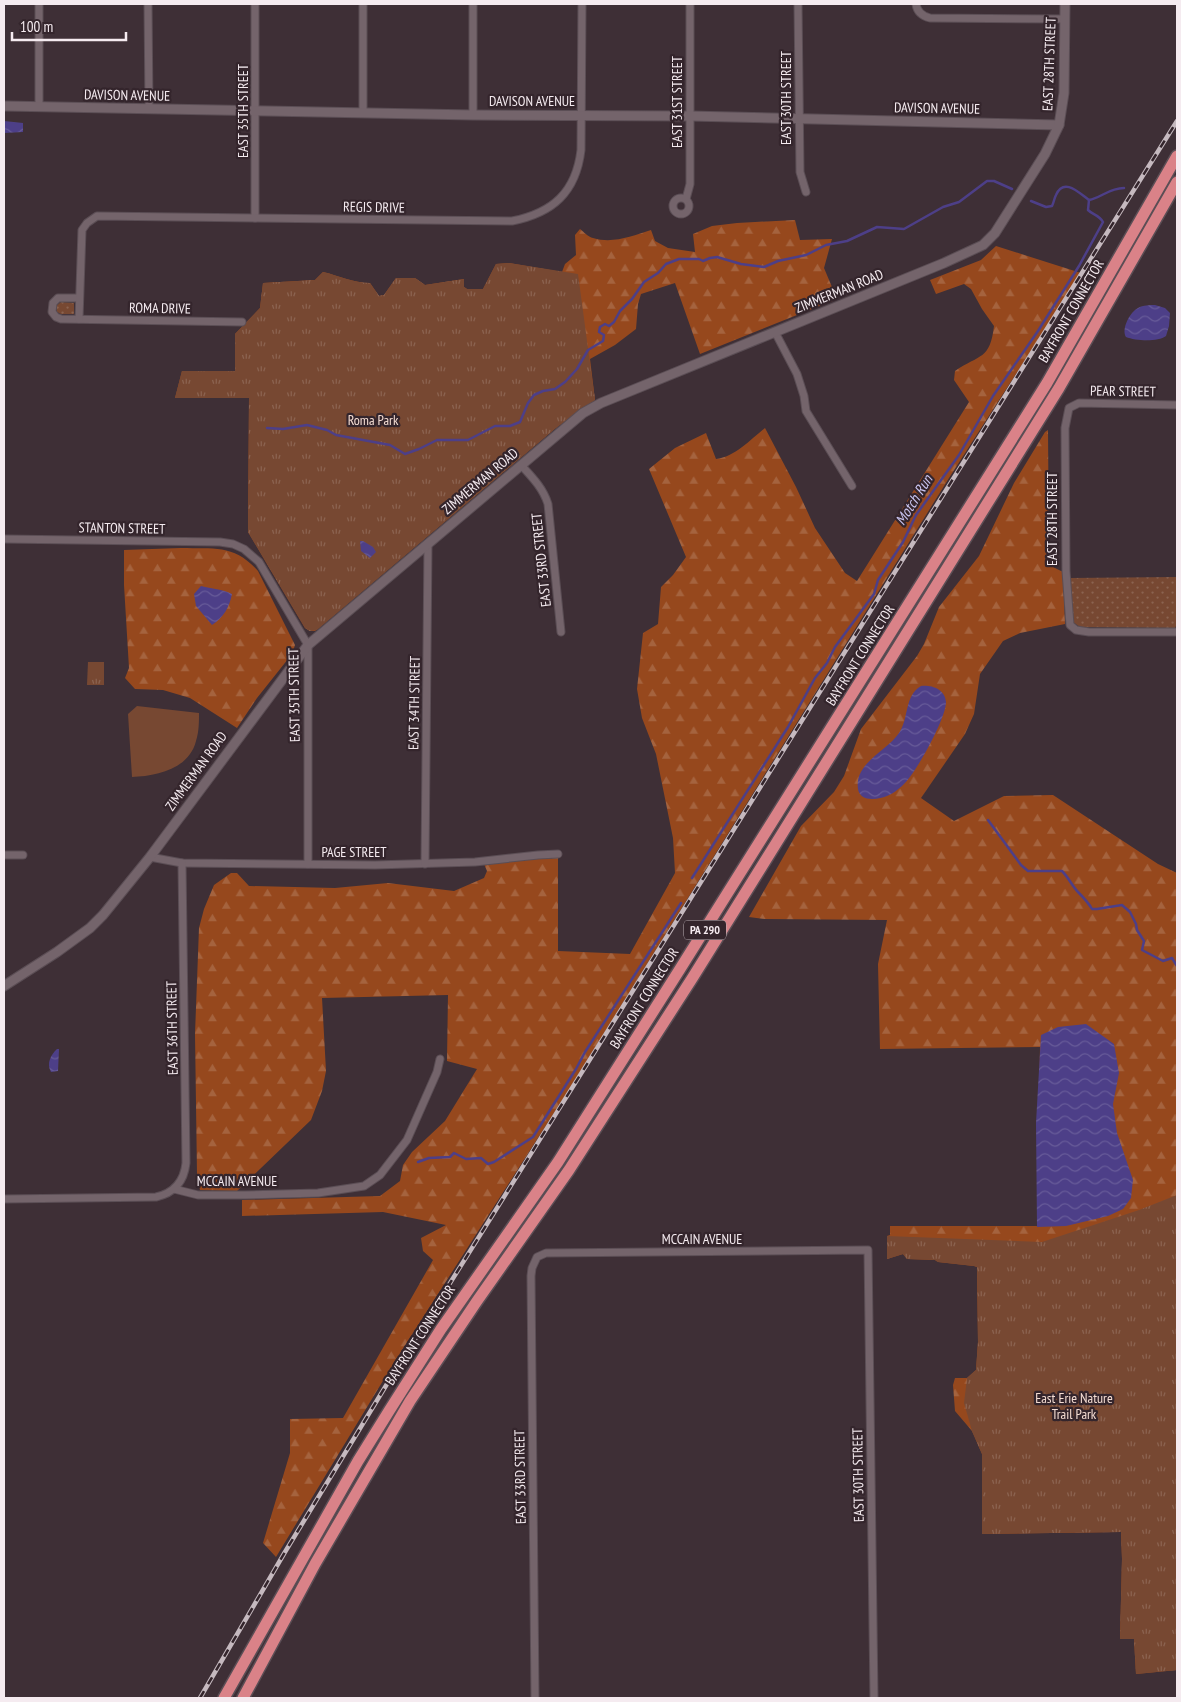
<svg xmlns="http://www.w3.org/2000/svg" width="1181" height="1702" font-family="'PT Sans Narrow',sans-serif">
	<defs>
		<pattern id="grass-dots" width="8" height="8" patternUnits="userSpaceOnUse" patternTransform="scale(1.25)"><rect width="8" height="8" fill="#774832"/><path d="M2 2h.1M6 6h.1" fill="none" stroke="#8b6350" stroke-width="1.8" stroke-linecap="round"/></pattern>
		<pattern id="forest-firs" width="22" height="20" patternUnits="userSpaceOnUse" patternTransform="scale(1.25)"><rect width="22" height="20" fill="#96481d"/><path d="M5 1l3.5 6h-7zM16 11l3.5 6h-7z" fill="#a5633e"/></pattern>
		<pattern id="park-tufts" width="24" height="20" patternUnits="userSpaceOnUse" patternTransform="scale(1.25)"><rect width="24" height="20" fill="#774832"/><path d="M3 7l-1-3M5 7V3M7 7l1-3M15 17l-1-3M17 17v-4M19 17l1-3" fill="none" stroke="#8b6350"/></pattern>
		<pattern id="water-waves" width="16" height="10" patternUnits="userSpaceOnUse" patternTransform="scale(1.25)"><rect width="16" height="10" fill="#4d3f88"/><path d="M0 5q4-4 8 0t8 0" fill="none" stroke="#675b99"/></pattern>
	</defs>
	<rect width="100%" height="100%" fill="#3e2f36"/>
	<g fill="url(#grass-dots)">
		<path d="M61,302L74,303V314H61L57,312L56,306Z"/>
		<path d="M1177,577V624L1175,628L1080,627L1073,622L1070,578Z"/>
	</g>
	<g fill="url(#forest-firs)">
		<path d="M795,220L800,240L832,239L824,268L837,299L700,354L675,283L641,294L638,304L636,329L615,345L590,359L595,400L557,427L315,631H310L305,628L248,532L249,398H175L182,371H235V334L260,308L263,283L315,280L323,272C340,276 353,283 370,283L379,296L384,295L396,278H415L425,285L464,279V287L467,289H483L496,264L509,263L562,272L565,264L576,255L575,235L580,229C584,232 588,237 593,238C613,244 632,236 651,230L655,241L668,248L695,252L693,234L712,226L737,223Z"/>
		<path d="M996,246L1081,273L949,478L568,1091L395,1361L276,1557L263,1543L290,1453V1419L343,1418L433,1260L423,1251L421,1238L446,1225L383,1212L242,1216V1200L380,1196L400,1181L403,1165L412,1152L445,1121L477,1069L447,1061L448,995L322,998L326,1071L322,1091L311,1120L237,1191L200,1190L197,1174L195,1034L199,928L204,909L214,885L231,873H237L249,886L335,888L388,883L454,891L484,878L487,871L484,864L521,859L558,858V951L630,954L675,873L673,838L656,754L642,718L637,689L643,633L658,624L661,587L673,575L686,557L649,469L675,448L706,433L716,459C735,457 751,439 765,428L796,487L815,528L845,573L857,581L969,402L954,380L955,371C980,354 990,360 994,326L982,309L971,289L964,284L936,294L930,280L981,260Z"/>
		<path d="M1048,430L1049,559L1053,567L1063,572L1065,624L1020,633L1003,641L980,674L974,714L965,734L921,798L954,821L1004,796L1053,795L1158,864L1177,873V1670L1136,1674L1134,1639H1120L1122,1559L1121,1532L982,1534V1454L972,1431L955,1411L953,1385L955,1378H967L976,1370L978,1342L977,1267L974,1266L938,1262L935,1260L907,1259L903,1254L887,1259V1236L890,1235V1226H1037L1040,1047L880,1049L878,964L887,920L765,919L749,917L801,826L834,792L844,776L861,729L917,656L924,644L939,607L979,556L1014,483L1045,432Z"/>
		<path d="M181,548C214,549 234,544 258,571L295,645L292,654L257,698L237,728L190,698L163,690L135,689L125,678L129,668L124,585V550Z"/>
	</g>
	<g fill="url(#park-tufts)">
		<path d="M509,263L578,274L595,400L557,427L317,630L310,631L305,628L248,532L249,398H175L182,371H235V334L260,308L263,283L315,280L323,272C340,276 353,283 370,283L379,296L384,295L396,278H415L425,285L464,279V287L467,289H483L496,264Z"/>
		<path d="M88,662H104V685H87Z"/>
		<path d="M1177,1195V1670L1136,1674L1134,1639H1120L1122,1559L1121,1532L982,1534V1454L972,1431L964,1403L967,1378L976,1370L978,1342L977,1267L974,1266L938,1262L935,1260L907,1259L903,1254L887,1259V1236L1042,1242L1139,1210Z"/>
	</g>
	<path fill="#774832" d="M137,706L199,713C199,722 199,732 196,741C189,769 157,776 132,777L128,714Z"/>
	<g fill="url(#water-waves)">
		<path d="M4,121L23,123V132L4,133Z"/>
		<path d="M1155,305L1165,308L1170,313L1169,326L1166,336C1158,342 1136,341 1126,337C1121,329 1130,312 1138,308C1143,305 1150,305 1155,305Z"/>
		<path d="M360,541H363L373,547L376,552L370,558L361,551Z"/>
		<path d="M201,586C212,589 222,589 232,594C229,608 224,617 212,625L196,606L194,594Z"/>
		<path d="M921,686C932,685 945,689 946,702C946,719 915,775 902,786C893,794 884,799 872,799C865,799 859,796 858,789C854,763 887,751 899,733C909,719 904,696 921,686Z"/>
		<path d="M1086,1024L1114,1044L1119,1073L1113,1104L1117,1133L1133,1180L1131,1198L1123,1209L1108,1216L1066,1226L1037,1227L1036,1123L1041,1035L1058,1027Z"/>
		<path d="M57,1049H59L58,1071L51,1072C46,1063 51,1055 57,1049Z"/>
	</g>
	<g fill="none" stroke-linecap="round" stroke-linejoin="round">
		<g stroke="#4d3f88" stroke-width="2.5">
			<path d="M1089,200C1101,198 1109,188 1124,188"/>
			<path d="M1031,201L1046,207L1052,206C1054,202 1054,199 1056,195C1064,177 1079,193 1089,200"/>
			<path d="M267,428L283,429L307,425L327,430L336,435L390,445L405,454L419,449L437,440H468L495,426H510L520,422L528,403L534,395L543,391L555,389L565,382L577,369L588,350L603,341L604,335L599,332L600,327L605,324L609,326L614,322L620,311L632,299L644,282L658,273L666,264L679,259H699L703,261L710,258L717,257L741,264L764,267L778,261L806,255L826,245L847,241L877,227L904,229L943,207L959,202L987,181H994L1012,189"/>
			<path d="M988,820L1021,865L1028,871H1062C1069,878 1072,886 1078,892C1084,898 1088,902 1092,909H1097L1122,905L1130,912L1136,924L1137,930L1144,941L1142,950L1163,961L1172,958L1177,966"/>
			<path d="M692,878L788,727L815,678L827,663L835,647L874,594L878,580L903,542L916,515L959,455L993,396L1038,331L1079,266L1103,222C1099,215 1093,215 1088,210L1089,200"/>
			<path d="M418,1162L429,1158L450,1157L454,1153L466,1159L481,1158L488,1164L494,1162L533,1137L576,1069L585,1052L681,903"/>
		</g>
		<defs>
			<g id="minor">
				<path d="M39,4V107"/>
				<path d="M148,4L149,109"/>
				<path d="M255,4V218"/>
				<path d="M363,4V113"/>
				<path d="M473,4V115"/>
				<path d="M798,4L800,172L806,192"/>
				<path d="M916,4C917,12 922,16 930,18L1065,19"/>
				<circle cx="681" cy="206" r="8"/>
				<path d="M686,199L690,184V4"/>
				<path d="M79,298H58L53,303L52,312L56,317L61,319L242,322"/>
				<path d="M79,319L82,230L87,223L97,216L512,221C553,213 576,192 581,150L582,4"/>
				<path d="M775,332L797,374L804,396L806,411L852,486"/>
				<path d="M1177,405L1079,403L1069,408L1065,428L1066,571L1070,625L1076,630L1089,632H1177"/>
				<path d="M521,465C532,477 543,488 548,504L561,632"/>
				<path d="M4,539L220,542L233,544L244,549L259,562L308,645V864"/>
				<path d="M4,855H23"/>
				<path d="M150,857L182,863L375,865L475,862L538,855L558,854"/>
				<path d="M425,864L428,543"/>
				<path d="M174,1189L198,1195H245L318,1193L364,1186L380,1175L407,1140L437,1072L440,1059"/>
				<path d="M4,1199L156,1197C174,1193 184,1182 186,1163L182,863"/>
				<path d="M535,1698L531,1276L532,1268L537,1257L546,1253L868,1250L874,1698"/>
			</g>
			<g id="tertiary">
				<path d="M4,106L473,115L690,116L1059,125"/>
				<path d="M4,986L57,952L90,928L103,915L150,857L308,645L583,413L601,403L944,263L983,245L995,233L1045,154L1059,125L1064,93L1065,4"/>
			</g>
			<g id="trunk">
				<path d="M224,1698L358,1461L389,1411L441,1329L558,1162L680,969L1047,383L1177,156"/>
				<path d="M243,1698L315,1564L410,1401L477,1301L569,1170L693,977L1059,388L1177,182"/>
			</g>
		</defs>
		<use href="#minor" stroke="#5b4e55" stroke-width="9"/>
		<use href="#tertiary" stroke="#5b4e55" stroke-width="11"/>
		<use href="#trunk" stroke="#5b4e55" stroke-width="14"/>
		<use href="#minor" stroke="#74646b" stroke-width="7"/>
		<use href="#tertiary" stroke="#74646b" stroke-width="9"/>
		<use href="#trunk" stroke="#da8288" stroke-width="11"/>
		<defs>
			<path id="rail" d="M200,1698L285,1552L390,1379L1177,121"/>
		</defs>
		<use href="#rail" stroke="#c5b9bf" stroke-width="4.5"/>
		<use href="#rail" stroke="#34252c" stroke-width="2.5" stroke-dasharray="8" stroke-linecap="butt"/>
	</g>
	<g text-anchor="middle" stroke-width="4.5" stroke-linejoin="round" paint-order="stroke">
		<rect fill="#34252c" stroke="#bbb0b5" stroke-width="1" x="684" y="920.5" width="42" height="19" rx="4"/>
		<g font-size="12" font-weight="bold" fill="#f5ebf0">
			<text x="705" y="934">PA 290</text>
		</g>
		<g font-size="14" fill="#f5ebf0" stroke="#34252c">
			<text transform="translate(1049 64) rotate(-88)" y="5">EAST 28TH STREET</text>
			<text transform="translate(127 95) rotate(1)" y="5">DAVISON AVENUE</text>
			<text transform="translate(786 98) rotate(-90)" y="5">EAST 30TH STREET</text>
			<text x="532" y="106">DAVISON AVENUE</text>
			<text transform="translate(677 102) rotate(-90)" y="5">EAST 31ST STREET</text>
			<text transform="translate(937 108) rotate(1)" y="5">DAVISON AVENUE</text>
			<text transform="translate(243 111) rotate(-90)" y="5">EAST 35TH STREET</text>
			<text transform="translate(374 207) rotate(1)" y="5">REGIS DRIVE</text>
			<text transform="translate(839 291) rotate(-22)" y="5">ZIMMERMAN ROAD</text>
			<text transform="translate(160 308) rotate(1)" y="5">ROMA DRIVE</text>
			<text transform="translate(1071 311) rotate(-60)" y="5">BAYFRONT CONNECTOR</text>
			<text transform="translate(1123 391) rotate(1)" y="5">PEAR STREET</text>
			<text transform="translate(480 481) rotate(-40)" y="5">ZIMMERMAN ROAD</text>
			<text transform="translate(1052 519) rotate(-90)" y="5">EAST 28TH STREET</text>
			<text transform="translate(122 528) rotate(1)" y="5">STANTON STREET</text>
			<text transform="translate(541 560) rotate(-96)" y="5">EAST 33RD STREET</text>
			<text transform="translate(860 655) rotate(-58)" y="5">BAYFRONT CONNECTOR</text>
			<text transform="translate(294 695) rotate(-91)" y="5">EAST 35TH STREET</text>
			<text transform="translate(414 703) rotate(-89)" y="5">EAST 34TH STREET</text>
			<text transform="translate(196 771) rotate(-54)" y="5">ZIMMERMAN ROAD</text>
			<text x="354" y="857">PAGE STREET</text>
			<text transform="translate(644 998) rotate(-58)" y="5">BAYFRONT CONNECTOR</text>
			<text transform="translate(172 1028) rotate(-91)" y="5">EAST 36TH STREET</text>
			<text x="237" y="1186">MCCAIN AVENUE</text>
			<text x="702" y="1244">MCCAIN AVENUE</text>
			<text transform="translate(420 1335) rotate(-57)" y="5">BAYFRONT CONNECTOR</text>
			<text transform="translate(858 1475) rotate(-91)" y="5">EAST 30TH STREET</text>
			<text transform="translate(520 1477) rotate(-91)" y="5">EAST 33RD STREET</text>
		</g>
		<g font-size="14" fill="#f5ddd3" stroke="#34252c">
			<text x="373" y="425">Roma Park</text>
			<text x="1074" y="1403">East Erie Nature<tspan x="1074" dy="16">Trail Park</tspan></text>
		</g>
		<g font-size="15" font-style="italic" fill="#cac5f0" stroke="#34252c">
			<text transform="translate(914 500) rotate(-58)" y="5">Motch Run</text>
		</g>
	</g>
	<rect width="1181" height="1702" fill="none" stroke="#f5ebf0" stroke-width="10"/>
	<path d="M12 32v8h114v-8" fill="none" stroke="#f5ebf0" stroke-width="2.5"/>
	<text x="20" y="32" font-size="15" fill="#f5ebf0" stroke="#34252c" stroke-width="4" paint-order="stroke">100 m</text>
</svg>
